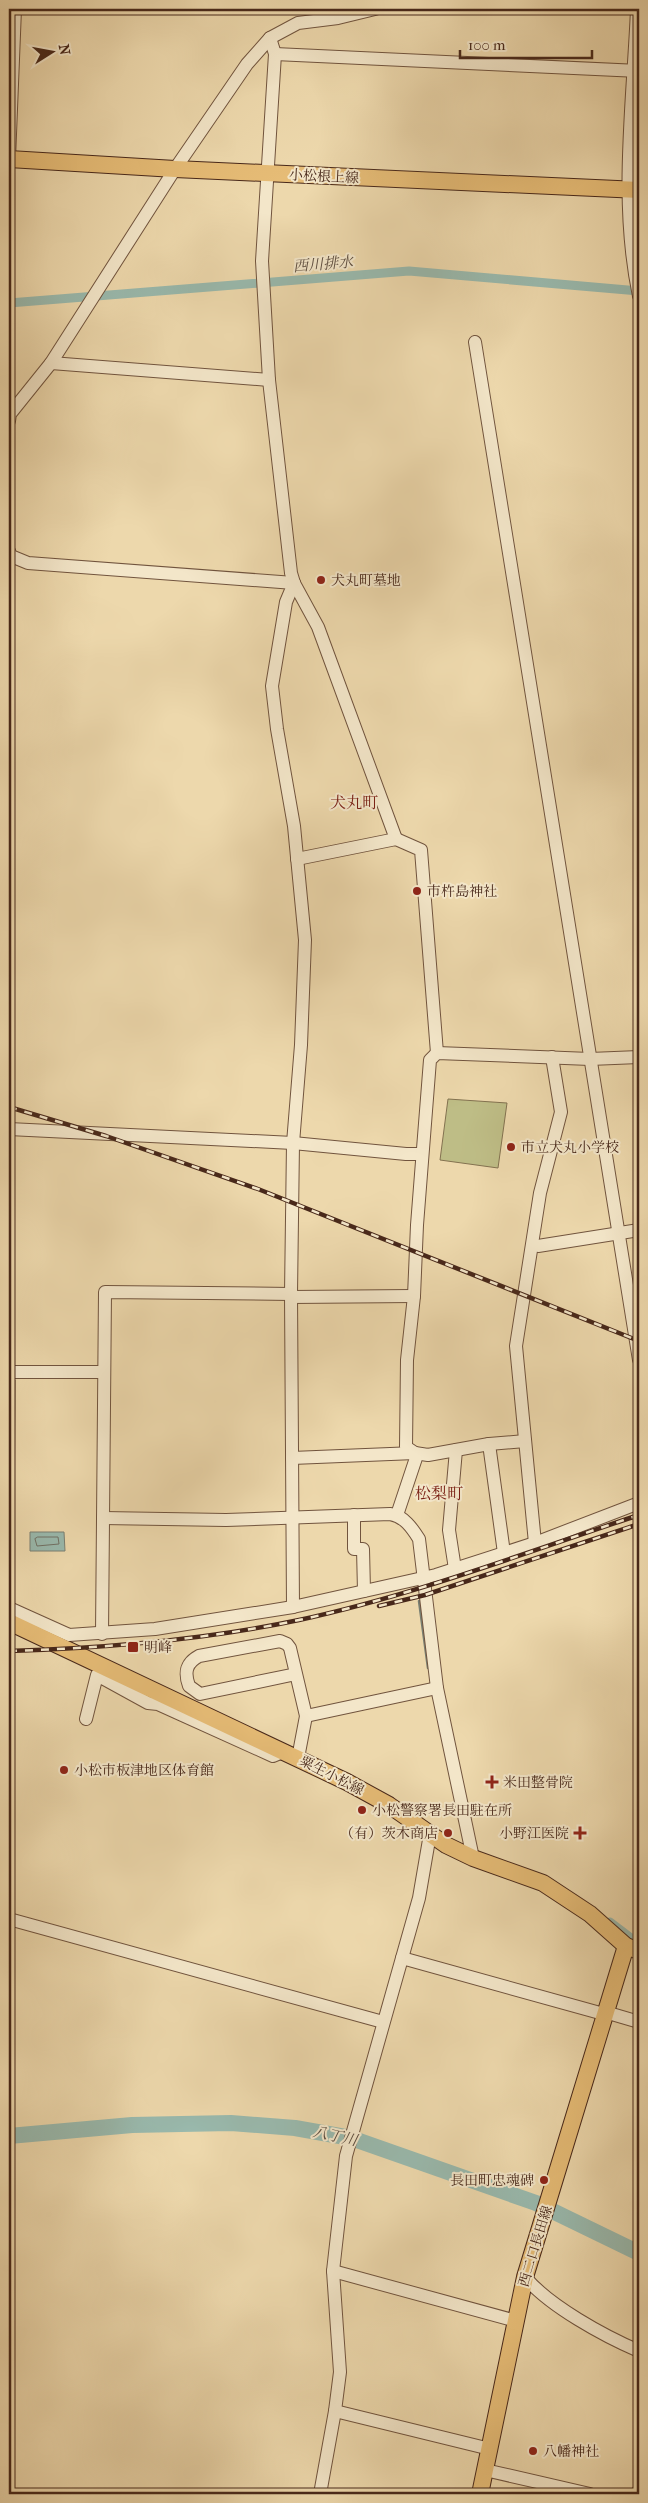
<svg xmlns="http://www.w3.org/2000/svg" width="648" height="2503" font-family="'IM FELL French Canon','Noto Serif JP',serif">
	<rect width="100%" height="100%" fill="#edd8ac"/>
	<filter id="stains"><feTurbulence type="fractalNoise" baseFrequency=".004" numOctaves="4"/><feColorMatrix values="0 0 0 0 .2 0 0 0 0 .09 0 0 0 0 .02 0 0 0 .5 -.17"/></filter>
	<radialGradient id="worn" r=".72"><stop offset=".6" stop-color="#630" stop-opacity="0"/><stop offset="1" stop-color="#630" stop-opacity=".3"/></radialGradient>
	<g fill="#bebd86" stroke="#837250">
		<path d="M448,1099L507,1103L498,1168L440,1160Z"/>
		<path d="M9,1380H15L14,1534L9,1542Z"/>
	</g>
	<path fill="#99b9ad" stroke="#797f72" d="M30,1532H64L65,1551H30Z"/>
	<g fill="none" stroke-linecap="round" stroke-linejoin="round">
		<path stroke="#707064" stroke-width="1" d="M38,1537H58L59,1544L37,1546L35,1539Z"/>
		<path stroke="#797f72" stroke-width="2.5" d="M419,1601L428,1668"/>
		<g stroke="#99b9ad" stroke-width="9">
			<path d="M9,303L409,271L639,291"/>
			<path d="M610,1922L639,1944"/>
		</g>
		<path stroke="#99b9ad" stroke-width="16" d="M9,2136L132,2125L231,2123L295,2128L351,2138L536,2203L639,2253"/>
		<defs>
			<g id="minor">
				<path d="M637,9C633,104 619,202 639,296"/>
				<path d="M270,38L275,54L262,261L269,380L291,573L294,583L318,627L396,839"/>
				<path d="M275,54L639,71"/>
				<path d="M9,159L15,9"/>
				<path d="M475,342L639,1360"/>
				<path d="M51,363L269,380"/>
				<path d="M9,421L10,414L51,363L175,169L247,64L270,38L298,23L338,18L375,9"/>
				<path d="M9,551L11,556L28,563L294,583"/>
				<path d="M297,859L396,839L421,850L437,1053"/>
				<path d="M9,1129L293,1143L406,1154H422"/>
				<path d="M538,1246L639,1230"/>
				<path d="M291,1297L414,1296"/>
				<path d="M9,1372H104"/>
				<path d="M489,1444L504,1553"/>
				<path d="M292,1458L415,1453L428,1455L489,1444L525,1441"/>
				<path d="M354,1515V1549H363L364,1591"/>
				<path d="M397,1515L416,1458L415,1453L406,1447L407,1360L414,1296L417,1225L430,1060L437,1053L590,1059L639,1057"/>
				<path d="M103,1518L226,1520L390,1514C404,1516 412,1528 419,1539L437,1688L473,1858"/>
				<path d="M535,1543L516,1346L540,1193L561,1112L552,1057"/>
				<path d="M455,1569L449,1530L456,1450"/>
				<path d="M293,1607L291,1294L293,1143L301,1045L305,940L294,826L277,729L272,686L286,602L294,583"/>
				<path d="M9,1608L69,1635L155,1629L293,1607L436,1575L535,1543L639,1503"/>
				<path d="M102,1634L105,1292L291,1294"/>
				<path d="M296,1674L200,1694L189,1686C184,1672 186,1663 199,1656L280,1641L287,1644L290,1648L306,1716L298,1758"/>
				<path d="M306,1716L437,1688"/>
				<path d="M86,1719L97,1675L148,1703L158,1704L273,1756L285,1751"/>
				<path d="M9,1919L383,2022"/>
				<path d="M402,1958L600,2013L605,2012L639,2022"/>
				<path d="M333,2271L516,2321"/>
				<path d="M525,2277C549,2306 604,2336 639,2351"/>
				<path d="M335,2411L490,2449"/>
				<path d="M485,2470L590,2494"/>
				<path d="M320,2494L335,2411L340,2372L333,2271L346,2156L419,1898L430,1834"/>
				<path d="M638,2494L639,2490"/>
			</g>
			<g id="major">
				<path d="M9,159L175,169L639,190"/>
				<path d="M9,1622L347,1782L389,1805L446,1845L473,1858L543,1883L590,1914L626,1946L639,1951"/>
				<path d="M480,2494L525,2277L626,1946"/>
			</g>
		</defs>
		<use href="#minor" stroke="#71543e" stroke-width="14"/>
		<use href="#major" stroke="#48281a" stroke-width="18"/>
		<use href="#minor" stroke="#f3e6c9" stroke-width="12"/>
		<use href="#major" stroke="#e6bc76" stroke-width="16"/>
		<defs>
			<g id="rail">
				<path d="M9,1107L106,1136L258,1189L639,1341"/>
				<path d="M379,1606L425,1595L639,1524"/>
				<path d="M9,1651C106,1648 204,1640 299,1620C415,1595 527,1552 639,1515"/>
			</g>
		</defs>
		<use href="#rail" stroke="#48281a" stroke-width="4.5"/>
		<use href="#rail" stroke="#f3e6c9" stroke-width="2.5" stroke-dasharray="8" stroke-linecap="butt"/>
	</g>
	<g fill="#8f2418" stroke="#f3e6c9" stroke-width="2">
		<circle cx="321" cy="580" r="5"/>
		<circle cx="417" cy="891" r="5"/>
		<circle cx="511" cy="1147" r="5"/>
		<rect x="127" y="1641" width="12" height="12" rx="2.5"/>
		<circle cx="64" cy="1770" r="5"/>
		<path d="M489.5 1774.5h5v5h5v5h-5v5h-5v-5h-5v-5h5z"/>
		<circle cx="362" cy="1810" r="5"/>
		<circle cx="448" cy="1833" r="5"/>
		<path d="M577.5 1825.5h5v5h5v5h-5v5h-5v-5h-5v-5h5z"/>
		<circle cx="544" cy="2180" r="5"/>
		<circle cx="533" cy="2451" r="5"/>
	</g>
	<g text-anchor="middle" stroke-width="4" stroke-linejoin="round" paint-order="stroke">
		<g font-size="14" fill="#48281a" stroke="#f3e6c9">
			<text transform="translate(324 176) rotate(3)" y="5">小松根上線</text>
			<text transform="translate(332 1775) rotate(27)" y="5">粟生小松線</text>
			<text transform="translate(535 2246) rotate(-73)" y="5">西二口長田線</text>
		</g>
		<g font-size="14" fill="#48281a" stroke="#f3e6c9" text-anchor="start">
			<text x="331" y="585">犬丸町墓地</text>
			<text x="427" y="896">市杵島神社</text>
			<text x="521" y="1152">市立犬丸小学校</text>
			<text x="144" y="1652">明峰</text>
			<text x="74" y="1775">小松市板津地区体育館</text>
			<text x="503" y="1787">米田整骨院</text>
			<text x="372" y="1815">小松警察署長田駐在所</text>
			<text x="438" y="1838" text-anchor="end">（有）茨木商店</text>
			<text x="569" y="1838" text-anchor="end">小野江医院</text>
			<text x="534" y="2185" text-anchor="end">長田町忠魂碑</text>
			<text x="543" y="2456">八幡神社</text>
		</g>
		<g font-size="15" font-style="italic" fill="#5c4c3f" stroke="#f3e6c9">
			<text transform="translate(323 264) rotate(-5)" y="5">西川排水</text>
			<text transform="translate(335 2136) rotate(12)" y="5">八丁川</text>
		</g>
		<g font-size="16" fill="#7a1f14" stroke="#f3e6c9">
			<text x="354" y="808">犬丸町</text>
			<text x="439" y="1499">松梨町</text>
		</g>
	</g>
	<rect width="648" height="2503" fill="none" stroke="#edd8ac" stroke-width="30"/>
	<rect x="10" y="10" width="628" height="2483" fill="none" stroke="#48281a" stroke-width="2.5"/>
	<rect x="15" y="15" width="618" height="2473" fill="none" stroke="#48281a"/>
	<g transform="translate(52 52) rotate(79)" stroke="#f3e6c9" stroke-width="4" paint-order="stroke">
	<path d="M0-4L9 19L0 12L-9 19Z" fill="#48281a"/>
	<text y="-8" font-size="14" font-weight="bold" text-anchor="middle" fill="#48281a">N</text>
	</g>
	<path d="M460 50v8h132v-8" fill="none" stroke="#48281a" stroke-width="2.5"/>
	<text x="468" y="50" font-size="15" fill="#48281a" stroke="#f3e6c9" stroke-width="4" paint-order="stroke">100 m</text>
	<rect width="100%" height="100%" filter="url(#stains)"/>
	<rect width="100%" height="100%" fill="url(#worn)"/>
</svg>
